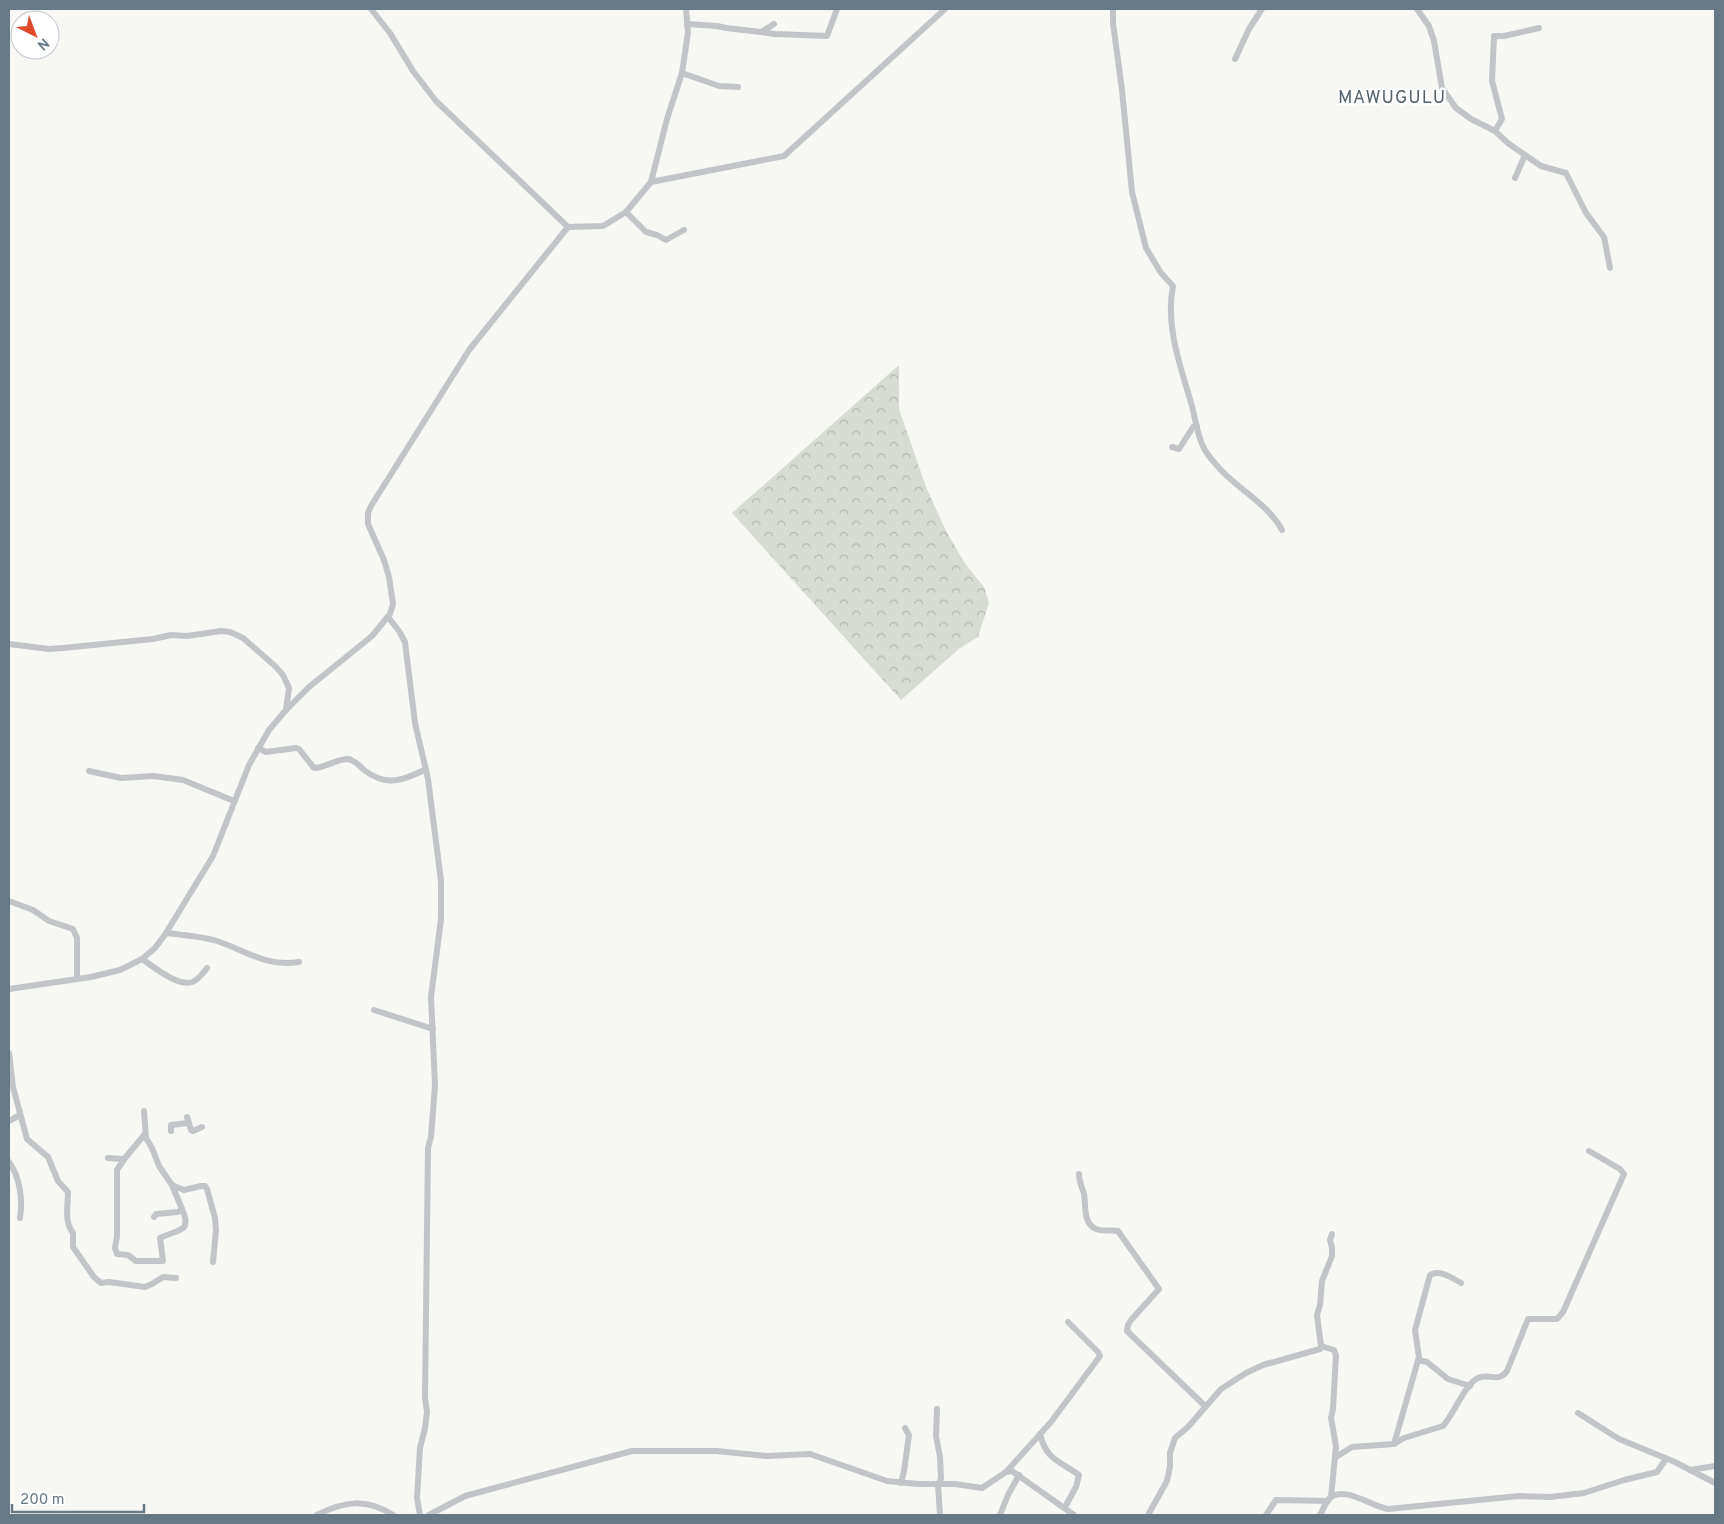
<svg xmlns="http://www.w3.org/2000/svg" width="1724" height="1524" font-family="Overpass,sans-serif">
	<defs>
		<pattern id="forest-crowns" width="20" height="18" patternUnits="userSpaceOnUse" patternTransform="scale(1.25)"><rect width="20" height="18" fill="#d7dcd3"/><path d="M2 6a3 3 0 1 1 6 0M12 15a3 3 0 1 1 6 0" fill="none" stroke="#b2b7b1"/></pattern>
	</defs>
	<rect width="100%" height="100%" fill="#f7f7f4"/>
	<path fill="url(#forest-crowns)" d="M899,365V409L926,487L946,531L966,565L984,587L989,603L978,637L960,648L901,700L732,513Z"/>
	<g fill="none" stroke-linecap="round" stroke-linejoin="round">
		<g stroke="#c1c5c8" stroke-width="6">
			<path d="M371,9L390,33L413,71L436,101L568,227"/>
			<path d="M1113,9V23L1122,90L1132,192L1146,248L1161,273L1173,286C1165,326 1181,368 1192,406C1195,418 1197,432 1202,444C1205,453 1213,461 1219,468C1239,490 1267,503 1282,530"/>
			<path d="M1417,9L1429,26L1434,41L1442,88L1456,108L1471,119L1495,131L1509,144L1541,166L1566,173L1586,213L1604,237L1610,268"/>
			<path d="M687,24L717,26L726,28L761,32L774,24"/>
			<path d="M761,32L775,34L827,36L837,9"/>
			<path d="M1235,59L1249,29L1262,9"/>
			<path d="M682,73L719,86L738,87"/>
			<path d="M1495,131L1502,119L1492,81L1494,36H1504L1539,28"/>
			<path d="M1515,178L1525,155"/>
			<path d="M651,182L667,119L682,73L688,32L686,9"/>
			<path d="M626,212L646,232L657,235L666,240L684,230"/>
			<path d="M1172,447L1179,449L1193,427L1197,426"/>
			<path d="M388,617L399,631L405,642L415,723L428,779L441,881V919L431,997L435,1085L431,1137L428,1148L425,1398L427,1412L425,1428L420,1448L417,1498L420,1515"/>
			<path d="M9,644L49,649L63,648L153,639L171,635L187,636L221,631L230,632L243,638L275,666L283,675L289,688L286,710"/>
			<path d="M258,748L266,752L296,748L299,749L314,768C325,768 336,759 348,759C354,760 360,766 364,770C386,787 403,781 426,769"/>
			<path d="M89,771L121,778L153,776L183,780L234,801"/>
			<path d="M9,901L33,910L49,921L73,929L77,938V979"/>
			<path d="M166,933C183,935 201,936 217,941C247,951 265,967 299,962"/>
			<path d="M142,959C154,967 182,991 196,980C200,977 204,972 207,968"/>
			<path d="M9,989L91,977L120,970L142,959L155,948L166,933L213,856L249,765L269,730L286,710L309,687L372,636L390,614L393,604L389,577L384,560L368,524V513L371,506L469,350L568,227L603,226L626,212L651,182L784,156L945,9"/>
			<path d="M374,1010L433,1029"/>
			<path d="M9,1053L13,1087L27,1139L48,1157L58,1181L68,1192C68,1205 64,1222 73,1233V1247L94,1277L101,1283L109,1282L145,1287L152,1284L163,1277L176,1278"/>
			<path d="M144,1111L146,1138L152,1148L159,1166L172,1185L184,1190L201,1186H205L207,1189L215,1218L216,1230L213,1262"/>
			<path d="M187,1117L191,1130L193,1131L202,1127"/>
			<path d="M9,1121L20,1115"/>
			<path d="M171,1131V1125L188,1123"/>
			<path d="M108,1158L122,1159L125,1158L145,1134"/>
			<path d="M125,1158L117,1170V1236L115,1248L117,1254L128,1255L136,1261H163L160,1238C177,1229 193,1233 182,1209"/>
			<path d="M9,1162C20,1177 23,1200 20,1218"/>
			<path d="M1079,1174C1079,1182 1082,1187 1084,1194C1086,1205 1083,1221 1094,1228C1102,1233 1110,1229 1118,1231L1159,1289L1131,1320L1128,1325L1127,1331L1205,1406"/>
			<path d="M154,1217L156,1214L178,1212L182,1209L172,1185"/>
			<path d="M1321,1346L1334,1350L1336,1355L1333,1409L1331,1418L1336,1446L1331,1497"/>
			<path d="M1418,1360L1427,1362L1448,1379L1470,1386"/>
			<path d="M937,1409L936,1436L940,1457L941,1479L938,1484L940,1515"/>
			<path d="M1578,1413L1619,1439L1675,1462L1715,1483"/>
			<path d="M1040,1434C1046,1460 1060,1461 1079,1475L1076,1487L1065,1507"/>
			<path d="M1394,1444L1419,1357L1415,1330L1430,1275C1440,1269 1452,1278 1461,1283"/>
			<path d="M1336,1457L1352,1447L1394,1444L1404,1438L1443,1426C1453,1415 1466,1383 1478,1378C1489,1373 1499,1383 1507,1371L1528,1319H1557L1563,1312L1624,1174L1620,1169L1589,1151"/>
			<path d="M1690,1470L1715,1466"/>
			<path d="M1006,1472L1012,1471L1074,1515"/>
			<path d="M901,1483L904,1471L909,1435L905,1428"/>
			<path d="M317,1515C344,1501 366,1498 393,1515"/>
			<path d="M429,1515L465,1496L632,1451H716L767,1456L810,1454L887,1481L918,1484H955L982,1488L1006,1472L1051,1422L1100,1356L1098,1352L1068,1322"/>
			<path d="M1000,1515L1008,1495L1019,1475"/>
			<path d="M1148,1515L1167,1481L1170,1467V1453L1175,1438L1188,1427L1221,1389L1246,1373L1263,1365L1320,1349L1321,1346L1317,1315L1320,1305L1322,1281L1332,1256V1248L1330,1240L1332,1234"/>
			<path d="M1266,1515L1276,1500L1328,1501"/>
			<path d="M1320,1515C1323,1510 1326,1501 1330,1498C1345,1485 1372,1507 1388,1509L1519,1496L1550,1497L1584,1493L1624,1480L1657,1472L1666,1459"/>
		</g>
	</g>
	<g text-anchor="middle" stroke-width="5" stroke-linejoin="round" paint-order="stroke">
		<g font-size="18" letter-spacing="1" fill="#54626a" stroke="#fff">
			<text x="1392" y="103">MAWUGULU</text>
		</g>
	</g>
	<rect width="1724" height="1524" fill="none" stroke="#677985" stroke-width="20"/>
	<g transform="translate(35 35) rotate(138)"><circle r="24" fill="#ffffff" stroke="#c2c9ce"/>
	<path d="M0-4L9 19L0 12L-9 19Z" fill="#e14a2b"/>
	<text y="-8" font-size="14" font-weight="bold" text-anchor="middle" fill="#677985">N</text>
	</g>
	<path d="M12 1504v8h132v-8" fill="none" stroke="#677985" stroke-width="2.5"/>
	<text x="20" y="1504" font-size="15" fill="#677985" stroke="#ffffff" stroke-width="4" paint-order="stroke">200 m</text>
</svg>
